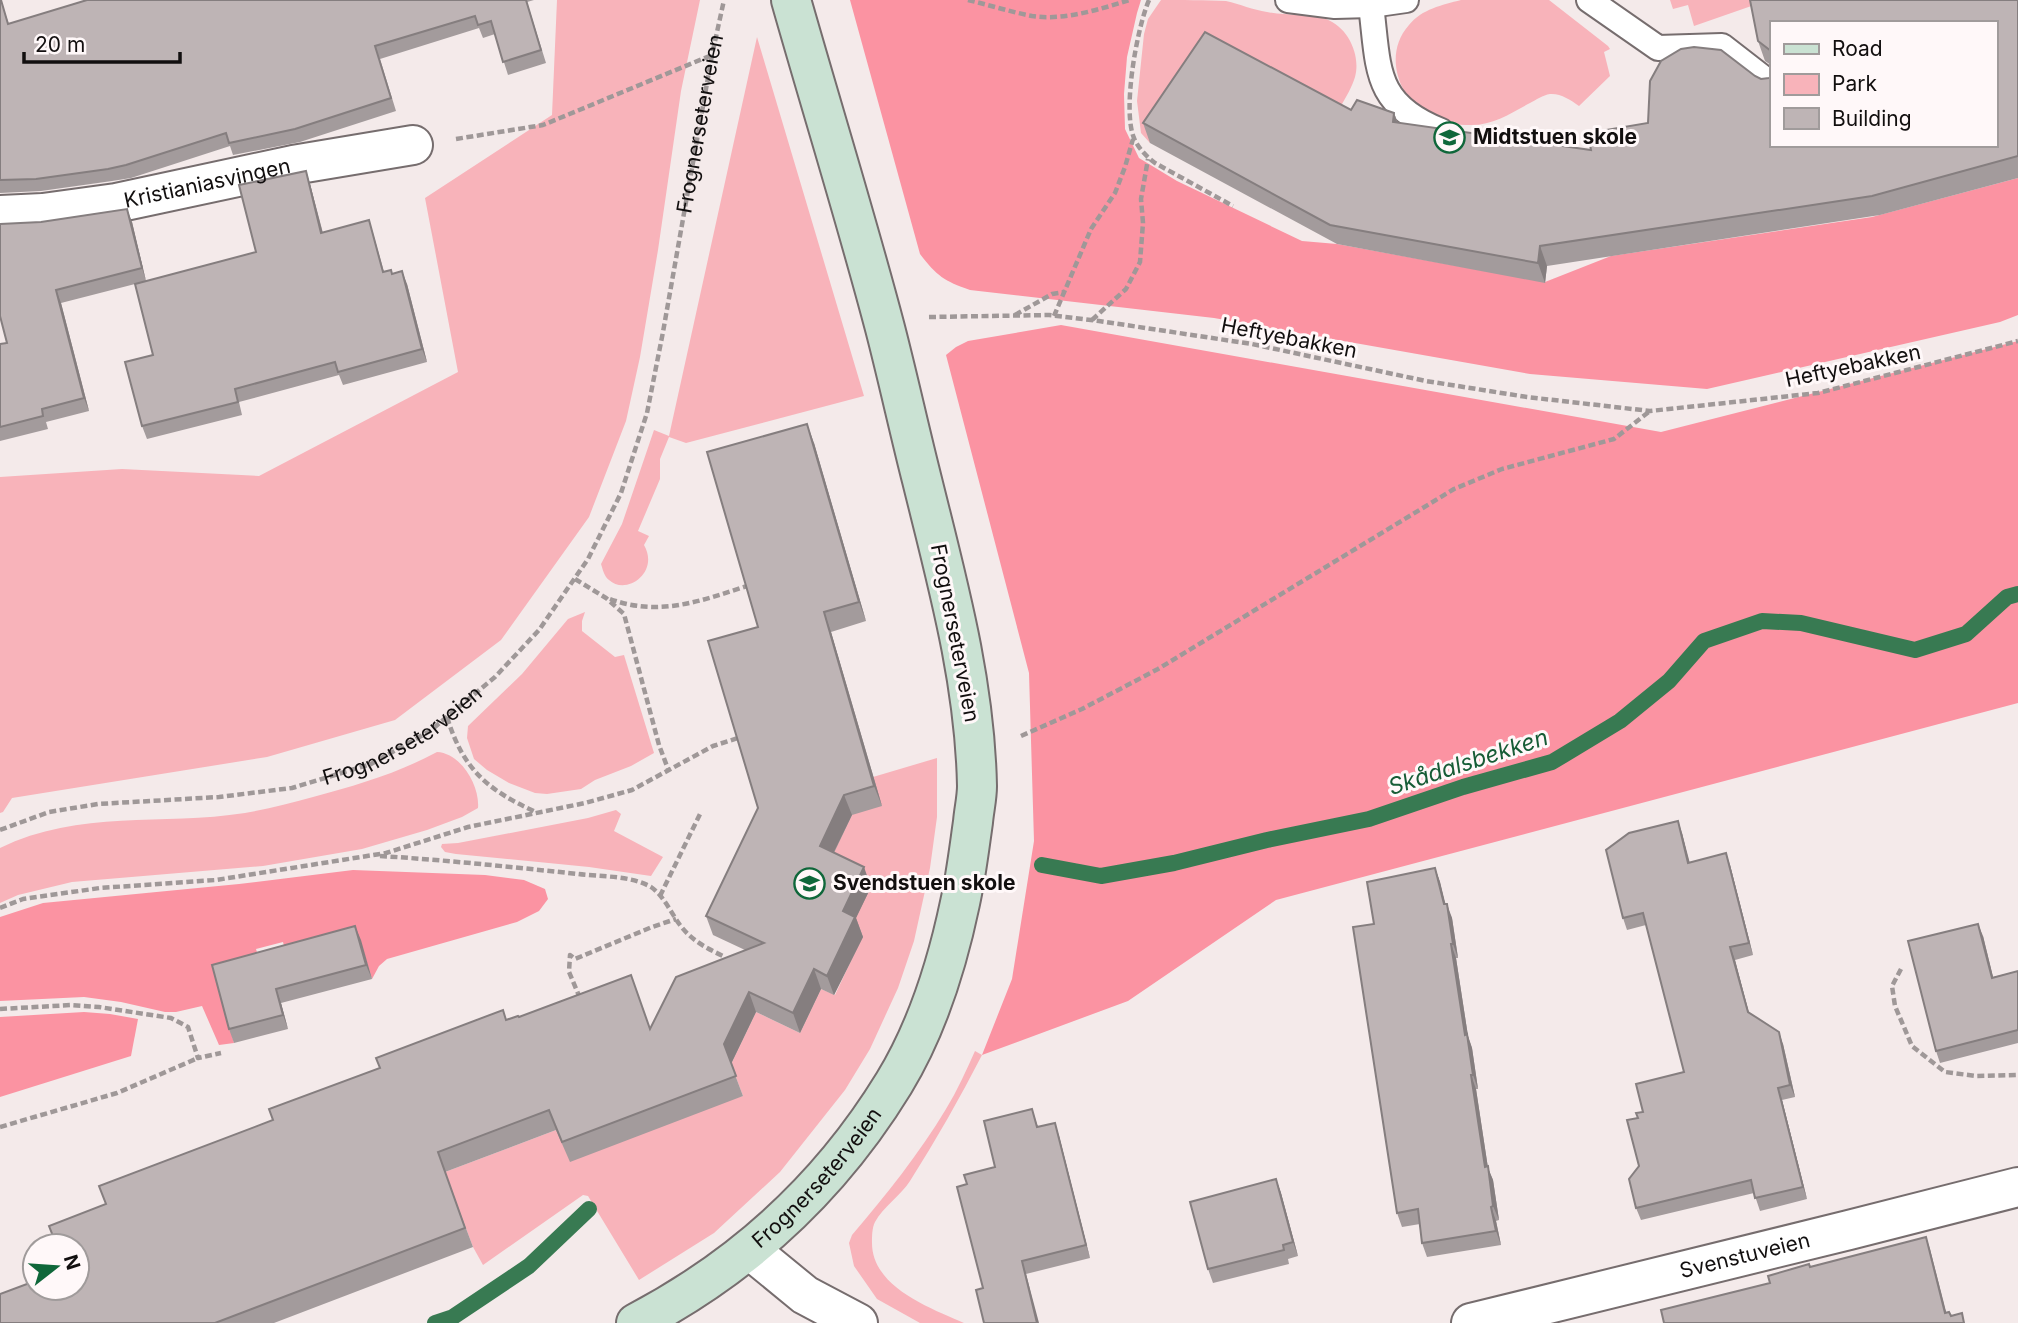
<svg xmlns="http://www.w3.org/2000/svg" width="2018" height="1323" font-family="Inter,sans-serif">
	<rect width="100%" height="100%" fill="#f4eaea"/>
	<g fill="#f8b3ba">
		<path d="M557,0H700L681,91L658,250L640,357L626,421L589,517L501,640L395,720L267,757L12,798L3,812L0,813V477L122,469L259,476L458,372L425,198L552,115Z"/>
		<path d="M1161,0C1180,0 1207,0 1226,1C1240,4 1253,10 1267,12C1286,16 1308,13 1326,19C1348,27 1361,55 1355,77C1352,87 1346,97 1341,106L1150,143L1141,133L1137,101L1144,34L1148,19Z"/>
		<path d="M1461,0H1549L1608,46L1610,49L1604,52L1610,76L1579,106C1571,100 1560,93 1550,94C1543,95 1536,100 1530,103C1511,113 1494,125 1471,125C1457,125 1441,124 1429,117C1398,98 1383,54 1409,25C1422,9 1442,5 1461,0Z"/>
		<path d="M1670,0H1762L1760,3L1694,26L1688,5L1673,9Z"/>
		<path d="M757,37L864,396L686,443L669,437L660,459V479L638,531L649,536L644,545C660,573 626,596 609,580C604,576 603,570 601,564L622,524L654,430L669,436Z"/>
		<path d="M585,612L582,621V631L615,657L624,655L654,753L631,766L595,780L581,789L547,794L535,793L509,783L487,770L474,759L467,738L468,726L522,674L568,619Z"/>
		<path d="M437,752C461,753 480,786 478,808L462,817L427,830L362,849L263,866L72,882L18,895L0,903V848C80,809 162,826 245,813C268,809 290,803 313,797C357,785 396,774 437,752Z"/>
		<path d="M937,758V817L930,868L914,941L898,988L870,1049L845,1090L780,1172L714,1233L639,1280L588,1196L583,1195L483,1265L473,1247L445,1172L556,1130L743,1096L731,1064L756,1012L800,1033L821,989L835,995L862,937L827,866L852,815L873,777Z"/>
		<path d="M616,810L621,814L614,831L663,857L651,876L589,867L456,854L445,852L441,847L442,844L458,843L588,818Z"/>
		<path d="M975,1051L982,1055C960,1098 936,1140 910,1181C901,1195 883,1207 875,1222C872,1228 872,1236 872,1243C872,1287 930,1308 964,1323H920L877,1299L854,1266L849,1243L852,1235C886,1195 919,1154 946,1109C957,1091 966,1071 975,1051Z"/>
	</g>
	<g fill="#fb93a2">
		<path d="M850,0H1141L1137,13L1127,57L1124,94L1125,129L1139,158L1177,181L1302,241L1337,244L1545,282L1611,256L1872,217L2018,178V315L2000,322L1707,389L1530,374L1214,318L970,290C944,281 937,276 920,254Z"/>
		<path d="M1061,325L1661,432L2018,341V703L1276,900L1128,1001L982,1055L1012,979L1034,841L1029,673L946,355L956,347L968,341Z"/>
		<path d="M353,870L485,875L524,880L545,889L548,899L539,911L517,922L387,959L379,966L372,979L360,940L288,960L283,942L256,949L261,966L217,979L234,1043L219,1045L202,1006L176,1012H165L121,1002L84,997L0,1001V917L43,903L239,884Z"/>
		<path d="M84,1012L110,1014L138,1019L131,1056L0,1097V1017Z"/>
	</g>
	<g fill="none" stroke-linecap="round" stroke-linejoin="round">
		<g stroke="#387a52" stroke-width="16">
			<path d="M1042,865L1101,876L1174,863L1267,840L1369,819L1463,787L1552,762L1620,721L1669,681L1704,641L1762,621L1801,623L1915,650L1966,634L2007,597L2018,594"/>
			<path d="M435,1323L453,1317L529,1266L589,1209"/>
		</g>
		<defs>
			<g id="lane">
				<path d="M1288,0L1335,6L1371,5L1406,0"/>
				<path d="M1589,0L1658,48L1722,46L1771,84"/>
				<path d="M1371,5C1379,69 1373,104 1441,131"/>
			</g>
			<g id="street">
				<path id="s2" d="M0,215L43,213L116,203L293,165L413,145"/>
				<path d="M750,1250L805,1295L858,1323"/>
				<path id="s3" d="M1471,1323L1849,1230L2018,1187"/>
			</g>
			<g id="secondary">
				<path id="s4" d="M636,1323C743,1267 831,1186 894,1083C927,1029 947,965 960,903C966,876 969,850 973,822C974,810 977,798 977,786C975,681 947,581 922,480C909,429 898,378 885,328C856,218 822,109 791,0"/>
			</g>
		</defs>
		<use href="#lane" stroke="#766d6e" stroke-width="28"/>
		<use href="#street" stroke="#766d6e" stroke-width="42"/>
		<use href="#secondary" stroke="#766d6e" stroke-width="42"/>
		<g stroke="#9f9898" stroke-width="4.5" stroke-dasharray="7 3.5" stroke-linecap="butt">
			<path d="M968,0C989,5 1011,12 1032,16C1064,21 1100,9 1130,0"/>
			<path d="M1149,0C1137,28 1122,110 1134,138C1138,148 1147,157 1155,163L1233,206"/>
			<path d="M456,139L543,125L712,55"/>
			<path d="M1015,315L1052,294L1065,292"/>
			<path d="M1054,316L1091,229L1115,193L1125,167L1133,139"/>
			<path d="M929,317L1049,315L1099,321L1252,344L1426,381L1527,397L1650,411L1818,393L2018,341"/>
			<path d="M1092,320L1126,289L1140,262L1143,223L1141,199L1148,159"/>
			<path d="M575,579L606,598L624,614L659,745L668,769"/>
			<path d="M610,599C659,617 701,601 747,586"/>
			<path d="M447,717C463,769 487,790 536,812"/>
			<path d="M1021,736L1082,709L1158,669L1454,489L1502,469L1614,439L1650,411"/>
			<path id="s1" d="M0,830L49,812L98,804L219,797L292,788L371,764L430,731L495,677L539,630L588,559L621,493L647,413L663,332L712,55L724,0"/>
			<path d="M380,856C446,860 512,867 578,874C601,877 630,875 651,887C664,896 671,913 680,925C691,940 706,948 723,956"/>
			<path d="M660,896L701,812"/>
			<path d="M0,908L23,899L100,888L216,880L386,853L468,827L585,803L632,790L713,746L738,738"/>
			<path d="M1901,969L1892,986L1895,1006L1912,1046L1945,1072L1976,1076L2018,1075"/>
			<path d="M580,998L569,972L570,955L575,959L652,927L676,919"/>
			<path d="M0,1009L71,1005L99,1007L171,1018L188,1027L198,1058L221,1053"/>
			<path d="M0,1127L117,1093L198,1058"/>
		</g>
		<use href="#lane" stroke="#fff" stroke-width="24"/>
		<use href="#street" stroke="#fff" stroke-width="38"/>
		<use href="#secondary" stroke="#cae2d3" stroke-width="38"/>
	</g>
	<g fill="#a39b9c">
		<path d="M0,0L9,24L87,0H534L527,2L546,63L508,75L495,34L483,38L479,28L380,59L396,111L300,142L233,155L230,146L131,178L112,181L41,191L0,193Z"/>
		<path d="M1750,0H2018V178L1880,215L1547,266L1545,283L1337,244L1150,143L1143,123L1205,32L1351,110L1357,100L1394,113L1398,123L1591,150L1588,133L1648,123L1650,81L1661,61L1681,49L1694,47L1721,50L1755,76L1761,79L1769,78L1771,77V145H1995V23H1771V65L1765,61L1758,41Z"/>
		<path d="M306,171L310,184L323,233L369,220L373,233L384,272L392,274L407,284L427,362L343,385L339,375L239,402L242,415L147,439L142,426L153,355L135,284L61,303L89,411L46,422L48,429L0,441V344L7,343L0,316L132,222L146,281L256,252Z"/>
		<path d="M814,443L866,621L831,632L882,806L852,815L834,853L871,887L856,918L863,937L834,995L821,989L800,1033L756,1012L731,1064L743,1096L570,1162L556,1130L445,1172L473,1247L274,1323H0L77,1288L106,1204L99,1186L273,1120L380,1068L506,1020L519,1017L650,1029L745,950L713,935L706,916L758,808V627Z"/>
		<path d="M1682,833L1689,862L1730,865L1753,955L1735,960L1749,1013L1783,1044L1795,1097L1782,1100L1807,1199L1760,1211L1754,1193L1641,1220L1636,1208L1639,1166L1638,1118L1684,1072L1646,925L1627,930L1623,918Z"/>
		<path d="M1435,868L1440,882L1445,904L1452,918L1458,958H1456L1468,1036L1472,1048L1478,1089H1476L1488,1168L1493,1180L1499,1220L1496,1221L1501,1245L1427,1257L1422,1243L1420,1224L1402,1227L1397,1213L1374,924Z"/>
		<path d="M355,926L372,979L281,1003L288,1029L234,1043L229,1029L212,965Z"/>
		<path d="M1983,936L1993,977L2018,971V1043L1940,1063L1936,1051Z"/>
		<path d="M1032,1109L1038,1127L1059,1136L1090,1258L1026,1274L983,1288L967,1184L995,1167Z"/>
		<path d="M1276,1179L1281,1193L1298,1256L1288,1259L1289,1264L1213,1283L1208,1269Z"/>
	</g>
	<g fill="#857e7f">
		<path d="M1394,113L1401,132L1393,122Z"/>
		<path d="M306,171L310,184L326,246L321,233Z"/>
		<path d="M127,209L132,222L146,281L142,268Z"/>
		<path d="M1540,246L1547,266L1545,283L1538,263Z"/>
		<path d="M402,271L407,284L427,362L422,349Z"/>
		<path d="M56,290L61,303L89,411L84,398Z"/>
		<path d="M807,424L814,443L866,621L859,602Z"/>
		<path d="M824,612L831,632L882,806L874,786Z"/>
		<path d="M844,795L852,815L827,866L820,846Z"/>
		<path d="M1678,821L1682,833L1693,875L1688,863Z"/>
		<path d="M1726,853L1730,865L1753,955L1749,943Z"/>
		<path d="M864,867L871,887L856,918L863,937L834,995L827,976L843,911Z"/>
		<path d="M1435,868L1440,882L1449,918L1444,904Z"/>
		<path d="M1447,904L1452,918L1458,958L1453,944Z"/>
		<path d="M1978,924L1983,936L1996,989L1992,978Z"/>
		<path d="M355,926L361,940L372,979L366,965Z"/>
		<path d="M1451,944L1456,958L1468,1036L1472,1048L1478,1089L1473,1075L1465,1035Z"/>
		<path d="M1730,947L1735,960L1752,1025L1748,1012Z"/>
		<path d="M814,969L821,989L800,1033L793,1013Z"/>
		<path d="M276,989L281,1003L288,1029L283,1015Z"/>
		<path d="M749,992L756,1012L731,1064L724,1044Z"/>
		<path d="M1779,1032L1783,1044L1795,1097L1790,1085Z"/>
		<path d="M1471,1075L1476,1089L1488,1168L1493,1180L1499,1220L1493,1206L1485,1167Z"/>
		<path d="M1778,1088L1782,1100L1807,1199L1803,1187Z"/>
		<path d="M1055,1123L1059,1136L1090,1258L1086,1245Z"/>
		<path d="M1276,1179L1281,1193L1298,1256L1293,1242Z"/>
		<path d="M1491,1207L1496,1221L1501,1245L1496,1231Z"/>
		<path d="M1926,1237L1930,1249L1949,1323L1945,1313Z"/>
		<path d="M1022,1261L1026,1274L1039,1323H1037Z"/>
	</g>
	<g fill="#beb4b5" stroke="#857e7f" stroke-width="2">
		<path d="M0,0H1L8,24L87,0H526L541,50L503,62L491,21L478,25L475,16L375,46L391,98L295,129L229,143L226,133L126,165L108,169L36,179L0,180Z"/>
		<path d="M1750,0H2018V156L1872,196L1540,246L1538,263L1330,225L1143,123L1205,32L1351,110L1357,100L1394,113L1393,122L1591,150L1588,133L1648,123L1650,81L1661,61L1681,49L1694,47L1721,50L1755,76L1761,79L1769,78L1771,77V145H1995V23H1771V51L1758,41Z"/>
		<path d="M306,171L321,233L369,220L383,272L391,270L392,274L402,271L422,349L338,372L335,362L235,389L238,402L142,426L125,362L153,355L135,284L256,252L239,185Z"/>
		<path d="M127,209L142,268L56,290L84,398L42,409L43,416L0,427V344L7,343L0,316V224L41,222Z"/>
		<path d="M807,424L859,602L824,612L874,786L844,795L820,846L864,867L843,911L855,917L827,976L814,969L793,1013L749,992L724,1044L736,1076L562,1142L549,1110L438,1152L465,1228L215,1323H0V1294L35,1281V1288H77V1246H57L49,1226L106,1204L99,1186L273,1120L269,1109L380,1068L376,1058L503,1010L506,1020L518,1016L519,1017L631,975L650,1029L676,977L764,943L706,916L758,808L708,641L758,627L707,452Z"/>
		<path d="M1678,821L1688,863L1726,853L1749,943L1730,947L1748,1012L1779,1032L1790,1085L1778,1088L1803,1187L1755,1198L1751,1180L1636,1208L1629,1179L1639,1166L1627,1120L1638,1118L1636,1113L1643,1112L1636,1084L1684,1072L1643,913L1623,918L1606,850L1629,833Z"/>
		<path d="M1435,868L1444,904H1447L1453,944H1451L1465,1035L1467,1034L1473,1075H1471L1485,1167L1488,1166L1493,1206L1491,1207L1496,1231L1422,1243L1418,1209L1397,1213L1353,927L1374,924L1367,882Z"/>
		<path d="M1978,924L1992,978L2018,971V1030L1936,1051L1908,941Z"/>
		<path d="M355,926L366,965L276,989L283,1015L229,1029L212,965Z"/>
		<path d="M1032,1109L1037,1127L1055,1123L1086,1245L1022,1261L1037,1323H984L976,1290L983,1288L957,1187L967,1184L964,1175L995,1167L984,1121Z"/>
		<path d="M1276,1179L1293,1242L1283,1245L1284,1250L1208,1269L1190,1202Z"/>
		<path d="M1926,1237L1945,1313L1949,1312L1951,1316L1962,1313L1964,1323H1664L1661,1310L1770,1283L1768,1276L1809,1264L1810,1267Z"/>
	</g>
	<defs>
		<symbol id="school-ring" viewBox="-11 -11 22 22"><circle r="9.5" fill="#fff8f9" stroke="#0f673a" stroke-width="1.5"/><path d="M0-5L7-2L0 1L-7-2ZM-4 1L0 2.5L4 1V4Q0 6-4 4Z" fill="#0f673a"/></symbol>
	</defs>
	<g fill-rule="evenodd">
		<use href="#school-ring" x="1432" y="120" width="35" height="35"/>
		<use href="#school-ring" x="792" y="866" width="35" height="35"/>
	</g>
	<g text-anchor="middle" stroke-width="6" stroke-linejoin="round" paint-order="stroke">
		<g font-size="21" fill="#120f0f" stroke="#fff8f9">
			<text dy="7" stroke="none"><textPath href="#s1" startOffset="1134">Frognerseterveien</textPath></text>
			<text dy="7" stroke="none"><textPath href="#s2" startOffset="210">Kristianiasvingen</textPath></text>
			<text transform="translate(1289 338) rotate(11)" y="7">Heftyebakken</text>
			<text transform="translate(1853 366) rotate(-12)" y="7">Heftyebakken</text>
			<text transform="translate(955 633) rotate(79)" y="7">Frognerseterveien</text>
			<text dy="7" stroke="none"><textPath href="#s1" startOffset="420">Frognerseterveien</textPath></text>
			<text dy="7" stroke="none"><textPath href="#s4" startOffset="234">Frognerseterveien</textPath></text>
			<text dy="7" stroke="none"><textPath href="#s3" startOffset="282">Svenstuveien</textPath></text>
		</g>
		<g font-size="21" font-weight="bold" fill="#120f0f" stroke="#fff8f9" text-anchor="start">
			<text x="1473" y="144">Midtstuen skole</text>
			<text x="833" y="890">Svendstuen skole</text>
		</g>
		<g font-size="23" font-style="italic" fill="#175c36" stroke="#fff8f9">
			<text transform="translate(1468 762) rotate(-18)" y="8">Skådalsbekken</text>
		</g>
	</g>
	<rect x="1770" y="21" width="228" height="126" fill="#fff8f9" stroke="#a09b9b" stroke-width="2"/>
	<rect x="1784" y="44" width="35" height="10" fill="#cae2d3" stroke="#a09b9b" stroke-width="2"/>
	<text x="1832" y="56" font-size="21" fill="#120f0f">Road</text>
	<rect x="1784" y="74" width="35" height="21" fill="#f8b3ba" stroke="#a09b9b" stroke-width="2"/>
	<text x="1832" y="91" font-size="21" fill="#120f0f">Park</text>
	<rect x="1784" y="108" width="35" height="21" fill="#beb4b5" stroke="#a09b9b" stroke-width="2"/>
	<text x="1832" y="126" font-size="21" fill="#120f0f">Building</text>
	<g transform="translate(56 1267) rotate(73)"><circle r="33" fill="#fff8f9" stroke="#a09b9b" stroke-width="2"/>
	<path d="M0-5L12 26L0 18L-12 26Z" fill="#0f673a"/>
	<text y="-10" font-size="19" font-weight="bold" text-anchor="middle" fill="#120f0f">N</text>
	</g>
	<path d="M24 52v10h156v-10" fill="none" stroke="#120f0f" stroke-width="3.5"/>
	<text x="35" y="52" font-size="21" fill="#120f0f" stroke="#fff8f9" stroke-width="5" paint-order="stroke">20 m</text>
</svg>
